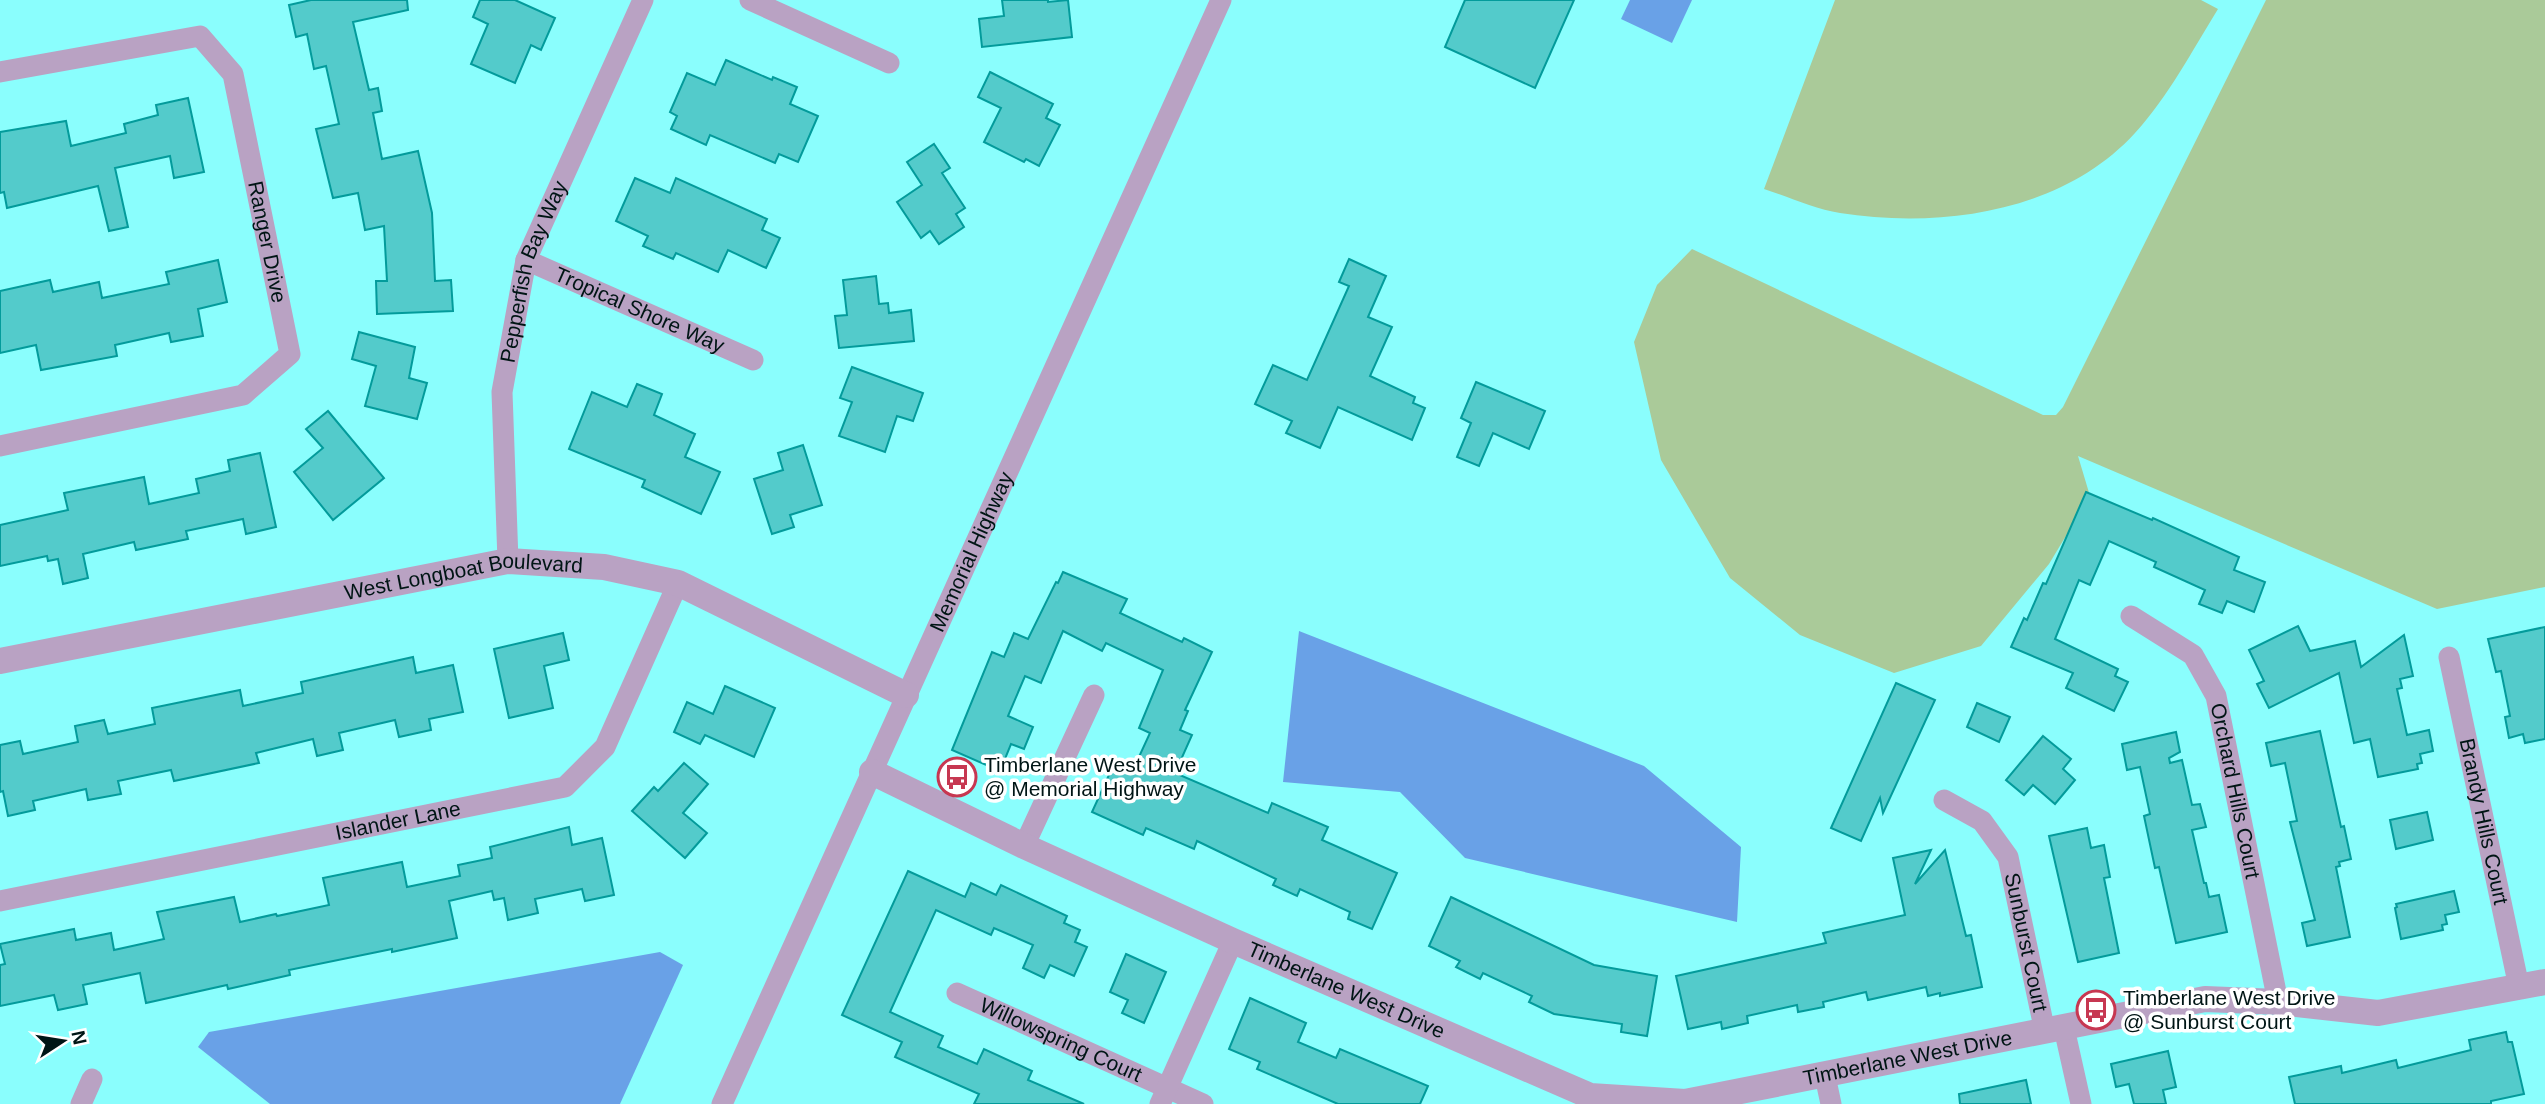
<svg xmlns="http://www.w3.org/2000/svg" width="2545" height="1104" font-family="Arial,sans-serif">
	<rect width="100%" height="100%" fill="#8afefd"/>
	<g fill="#aaca99">
		<path d="M1835,0H2201L2218,9C2192,51 2168,97 2135,133C2063,212 1941,229 1840,213C1815,209 1789,197 1764,189Z"/>
		<path d="M2266,0H2545V587L2437,609L2078,456L2090,496L2049,564L1981,646L1894,673L1800,635L1730,578L1661,460L1634,342L1657,285L1692,249L2043,415H2056L2063,407Z"/>
	</g>
	<g fill="#69a1e7">
		<path d="M1630,0H1692L1672,43L1621,19Z"/>
		<path d="M1299,631L1644,766L1741,847L1737,922L1465,858L1400,792L1283,782Z"/>
		<path d="M660,952L683,965L620,1104H270L198,1047L209,1032Z"/>
	</g>
	<g fill="#53cbcb" stroke="#039b9b" stroke-width="2">
		<path d="M311,0H407L408,10L353,22L369,90L378,88L382,111L373,113L382,159L418,151L432,213L435,281L451,280L453,311L377,314L376,281H387L384,226L365,230L358,193L333,198L316,129L339,124L326,66L314,69L307,34L296,37L289,5Z"/>
		<path d="M480,0H515L555,18L541,50L531,45L515,83L471,64L488,24L473,17Z"/>
		<path d="M1002,0H1048V2L1068,0L1072,37L982,47L979,19L1004,16Z"/>
		<path d="M1465,0H1574L1535,88L1445,47Z"/>
		<path d="M726,60L772,80L773,77L797,87L790,104L818,116L798,162L779,154L775,163L710,135L706,145L671,129L677,116L670,112L687,73L715,85Z"/>
		<path d="M990,72L1053,104L1046,118L1060,125L1039,166L1026,159L1024,162L984,142L1001,108L978,97Z"/>
		<path d="M188,98L204,172L174,178L170,156L115,168L128,227L109,231L98,186L7,208L4,192L0,193V132L66,121L71,146L126,133L124,124L158,115L156,105Z"/>
		<path d="M934,144L950,168L942,173L965,208L956,214L964,227L939,244L930,231L921,238L897,202L922,185L907,162Z"/>
		<path d="M635,178L670,193L676,178L767,219L762,230L780,238L766,268L728,250L718,272L676,253L673,259L643,246L648,236L616,221Z"/>
		<path d="M1349,259L1386,276L1368,317L1392,327L1370,376L1415,397L1413,403L1425,408L1412,440L1338,407L1320,448L1286,433L1292,421L1255,404L1273,365L1307,380L1349,286L1339,282Z"/>
		<path d="M218,260L227,302L198,309L203,336L171,342L169,333L115,345L117,356L41,370L36,345L0,353V291L50,280L53,292L99,282L102,298L169,284L166,272Z"/>
		<path d="M876,276L879,304L888,303L889,313L911,310L914,341L839,348L835,316L847,315L843,280Z"/>
		<path d="M359,332L415,347L409,378L427,383L417,419L365,406L376,366L352,359Z"/>
		<path d="M852,367L923,393L913,421L897,416L885,452L839,436L852,402L840,398Z"/>
		<path d="M1476,382L1545,411L1529,449L1493,433L1479,466L1457,457L1471,423L1461,418Z"/>
		<path d="M637,384L662,394L654,415L695,434L685,457L720,472L701,514L642,487L645,480L569,449L592,392L627,407Z"/>
		<path d="M328,411L384,478L333,520L294,472L323,448L306,429Z"/>
		<path d="M803,445L822,505L790,515L794,527L772,534L754,479L783,470L778,453Z"/>
		<path d="M260,453L276,527L246,534L243,519L186,531L188,539L136,550L134,542L83,554L88,578L63,584L58,559L48,561L47,556L0,566V525L68,510L64,493L144,477L149,504L199,493L196,479L230,471L228,460Z"/>
		<path d="M2086,492L2152,520L2153,518L2239,557L2234,570L2265,582L2254,612L2227,601L2222,613L2199,604L2205,590L2154,567L2156,562L2109,541L2090,585L2079,580L2055,639L2118,669L2115,676L2128,682L2114,711L2066,688L2073,673L2011,647L2024,618L2027,620L2043,583L2046,584Z"/>
		<path d="M1063,572L1127,599L1120,613L1182,642L1184,638L1212,652L1185,710L1188,711L1180,730L1192,735L1175,773L1268,813L1272,803L1328,827L1322,840L1397,873L1372,929L1348,919L1350,912L1300,889L1297,896L1273,885L1276,879L1197,841L1194,849L1146,828L1143,835L1092,812L1114,764L1132,772L1150,733L1139,728L1163,670L1106,643L1102,651L1063,631L1041,683L1025,676L1008,716L1033,727L1024,749L1011,744L1000,771L952,750L992,652L1004,657L1014,633L1028,639L1056,582L1058,583Z"/>
		<path d="M2298,626L2310,651L2355,641L2361,667L2404,635L2413,676L2400,679L2402,688L2397,689L2407,735L2429,730L2433,751L2420,754L2422,763L2417,764L2418,769L2378,777L2370,739L2354,743L2339,673L2269,708L2257,684L2264,681L2249,650Z"/>
		<path d="M2545,627V739L2525,743L2523,734L2509,738L2505,717L2510,716L2501,671L2496,672L2488,639Z"/>
		<path d="M563,633L569,660L544,666L553,708L509,718L494,649Z"/>
		<path d="M413,657L416,673L453,665L463,712L429,719L431,730L399,737L395,720L339,733L343,750L317,756L313,739L256,753L259,763L174,781L171,770L118,781L121,794L88,800L86,789L33,801L35,810L8,816L3,791L0,792V745L20,741L23,754L78,742L75,726L104,720L108,734L155,724L152,708L240,690L243,706L303,693L301,682Z"/>
		<path d="M1896,683L1935,700L1883,813L1880,798L1861,841L1831,828Z"/>
		<path d="M725,686L775,708L754,757L705,735L700,744L674,732L687,702L713,714Z"/>
		<path d="M1977,703L2010,717L1999,742L1967,727Z"/>
		<path d="M2320,731L2341,827L2344,826L2351,859L2339,862L2340,866L2336,867L2350,937L2307,946L2302,923L2315,920L2290,822L2297,821L2285,763L2271,766L2266,743Z"/>
		<path d="M2176,732L2180,752L2169,758L2170,763L2182,760L2192,805L2200,804L2206,827L2192,830L2204,883H2206L2209,897L2219,895L2227,932L2176,943L2159,867L2155,868L2144,816L2150,814L2140,767L2127,770L2122,744Z"/>
		<path d="M2043,736L2071,759L2063,769L2075,780L2055,804L2033,785L2024,795L2006,780Z"/>
		<path d="M684,763L708,784L683,813L707,833L685,858L632,811L654,787L658,791Z"/>
		<path d="M2427,812L2433,840L2396,849L2390,820Z"/>
		<path d="M569,827L572,845L602,838L614,895L585,901L582,889L535,899L538,913L508,920L504,898L494,900L492,891L449,901L457,938L392,952V949L289,970L290,975L228,989L227,985L146,1003L140,973L83,985L87,1004L58,1010L54,995L0,1006V965L5,964L0,944L74,929L76,940L111,933L114,950L164,939L157,912L234,897L240,922L276,914L277,916L329,905L323,878L402,862L407,887L460,876L458,865L492,858L490,847Z"/>
		<path d="M2087,828L2091,848L2104,845L2110,877L2104,878L2119,953L2078,962L2049,836Z"/>
		<path d="M1931,850L1915,884L1945,850L1966,936L1971,935L1982,987L1940,996V993L1928,996L1926,987L1868,1000L1866,992L1823,1002L1824,1007L1798,1012L1797,1005L1747,1016L1748,1023L1722,1029L1721,1022L1688,1029L1676,976L1826,943L1823,933L1905,915L1893,858Z"/>
		<path d="M908,871L965,897L971,883L996,895L1001,885L1067,916L1064,923L1080,930L1075,942L1087,947L1074,976L1050,965L1044,978L1023,968L1033,945L994,928L991,935L936,910L890,1012L943,1036L938,1047L977,1064L984,1049L1032,1071L1028,1080L1084,1104H974L979,1094L895,1057L902,1042L842,1015Z"/>
		<path d="M2454,891L2459,912L2445,915L2447,924L2442,925L2443,930L2401,939L2395,908L2397,907L2396,904Z"/>
		<path d="M1451,897L1594,965L1657,976L1647,1036L1621,1032L1622,1024L1554,1014L1529,1002L1532,996L1483,973L1480,979L1456,967L1460,961L1429,946Z"/>
		<path d="M1126,954L1166,972L1144,1023L1122,1013L1128,1000L1110,992Z"/>
		<path d="M1250,998L1306,1023L1298,1042L1336,1058L1340,1049L1428,1086L1420,1104H1338L1257,1069L1260,1062L1229,1049Z"/>
		<path d="M2506,1032L2508,1042H2512L2524,1094L2491,1101V1104H2295L2289,1077L2341,1066L2342,1073L2396,1060L2398,1068L2471,1050L2469,1040Z"/>
		<path d="M2168,1051L2176,1087L2163,1090L2166,1104H2134L2129,1084L2116,1087L2111,1064Z"/>
		<path d="M2026,1080L2031,1104H1960L1959,1094Z"/>
	</g>
	<g fill="none" stroke-linecap="round" stroke-linejoin="round">
		<g stroke="#b9a2c3" stroke-width="21">
			<path d="M750,0L889,63"/>
			<path id="s1" d="M0,72L200,36L233,74L290,354L243,395L0,446"/>
			<path id="s2" d="M526,260L753,360"/>
			<path id="s3" d="M508,561L502,392L526,260L643,0"/>
			<path id="s4" d="M2131,616L2193,655L2216,696L2278,1002"/>
			<path id="s5" d="M2449,657L2519,987"/>
			<path id="s6" d="M1944,800L1982,821L2008,857L2045,1032"/>
			<path d="M1024,846L1094,695"/>
			<path id="s7" d="M0,901L565,787L605,747L678,583"/>
			<path id="s8" d="M957,993L1203,1104"/>
			<path d="M2064,1028L2081,1104"/>
			<path d="M1825,1076L1831,1104"/>
			<path d="M81,1104L92,1079"/>
			<path id="s9" d="M722,1104L1221,0"/>
			<path d="M1160,1104L1233,941"/>
		</g>
		<g stroke="#b9a2c3" stroke-width="26">
			<path id="s10" d="M0,661L508,561L604,567L678,583L906,695"/>
			<path id="s11" d="M872,772L1024,846L1233,941L1590,1096L1685,1102L2205,999L2278,1002L2378,1013L2545,982"/>
		</g>
	</g>
	<defs>
		<symbol id="bus-ring" viewBox="-11 -11 22 22"><circle r="9.5" fill="#fff" stroke="#c73751" stroke-width="1.5"/><path d="M-5-6H5V4H4V6H2V4H-2V6H-4V4H-5ZM-3.5-4V0h7V-4ZM-3.5 1.2v1.5H-2V1.2ZM2 1.2v1.5H3.5V1.2Z" fill="#c73751"/></symbol>
	</defs>
	<g fill-rule="evenodd">
		<use href="#bus-ring" x="935" y="755" width="44" height="44"/>
		<use href="#bus-ring" x="2074" y="988" width="44" height="44"/>
	</g>
	<g text-anchor="middle" stroke-width="7" stroke-linejoin="round" paint-order="stroke">
		<g font-size="21" fill="#001515" stroke="#fff">
			<text dy="7" stroke="none"><textPath href="#s1" startOffset="425">Ranger Drive</textPath></text>
			<text dy="7" stroke="none"><textPath href="#s3" startOffset="294">Pepperfish Bay Way</textPath></text>
			<text dy="7" stroke="none"><textPath href="#s2" startOffset="124">Tropical Shore Way</textPath></text>
			<text dy="7" stroke="none"><textPath href="#s9" startOffset="606">Memorial Highway</textPath></text>
			<text dy="7" stroke="none"><textPath href="#s10" startOffset="472">West Longboat Boulevard</textPath></text>
			<text dy="7" stroke="none"><textPath href="#s4" startOffset="217">Orchard Hills Court</textPath></text>
			<text dy="7" stroke="none"><textPath href="#s7" startOffset="406">Islander Lane</textPath></text>
			<text dy="7" stroke="none"><textPath href="#s5" startOffset="168">Brandy Hills Court</textPath></text>
			<text dy="7" stroke="none"><textPath href="#s6" startOffset="175">Sunburst Court</textPath></text>
			<text dy="7" stroke="none"><textPath href="#s11" startOffset="522">Timberlane West Drive</textPath></text>
			<text dy="7" stroke="none"><textPath href="#s8" startOffset="114">Willowspring Court</textPath></text>
			<text dy="7" stroke="none"><textPath href="#s11" startOffset="1110">Timberlane West Drive</textPath></text>
		</g>
		<g font-size="21" fill="#001515" stroke="#fff" text-anchor="start">
			<text x="984" y="772">Timberlane West Drive<tspan x="984" dy="24">@ Memorial Highway</tspan></text>
			<text x="2123" y="1005">Timberlane West Drive<tspan x="2123" dy="24">@ Sunburst Court</tspan></text>
		</g>
	</g>
	<g transform="translate(63 1041) rotate(78)" stroke="#ffffff" stroke-width="5" paint-order="stroke">
	<path d="M0-5L12 26L0 18L-12 26Z" fill="#001515"/>
	<text y="-10" font-size="19" font-weight="bold" text-anchor="middle" fill="#001515">N</text>
	</g>
</svg>
